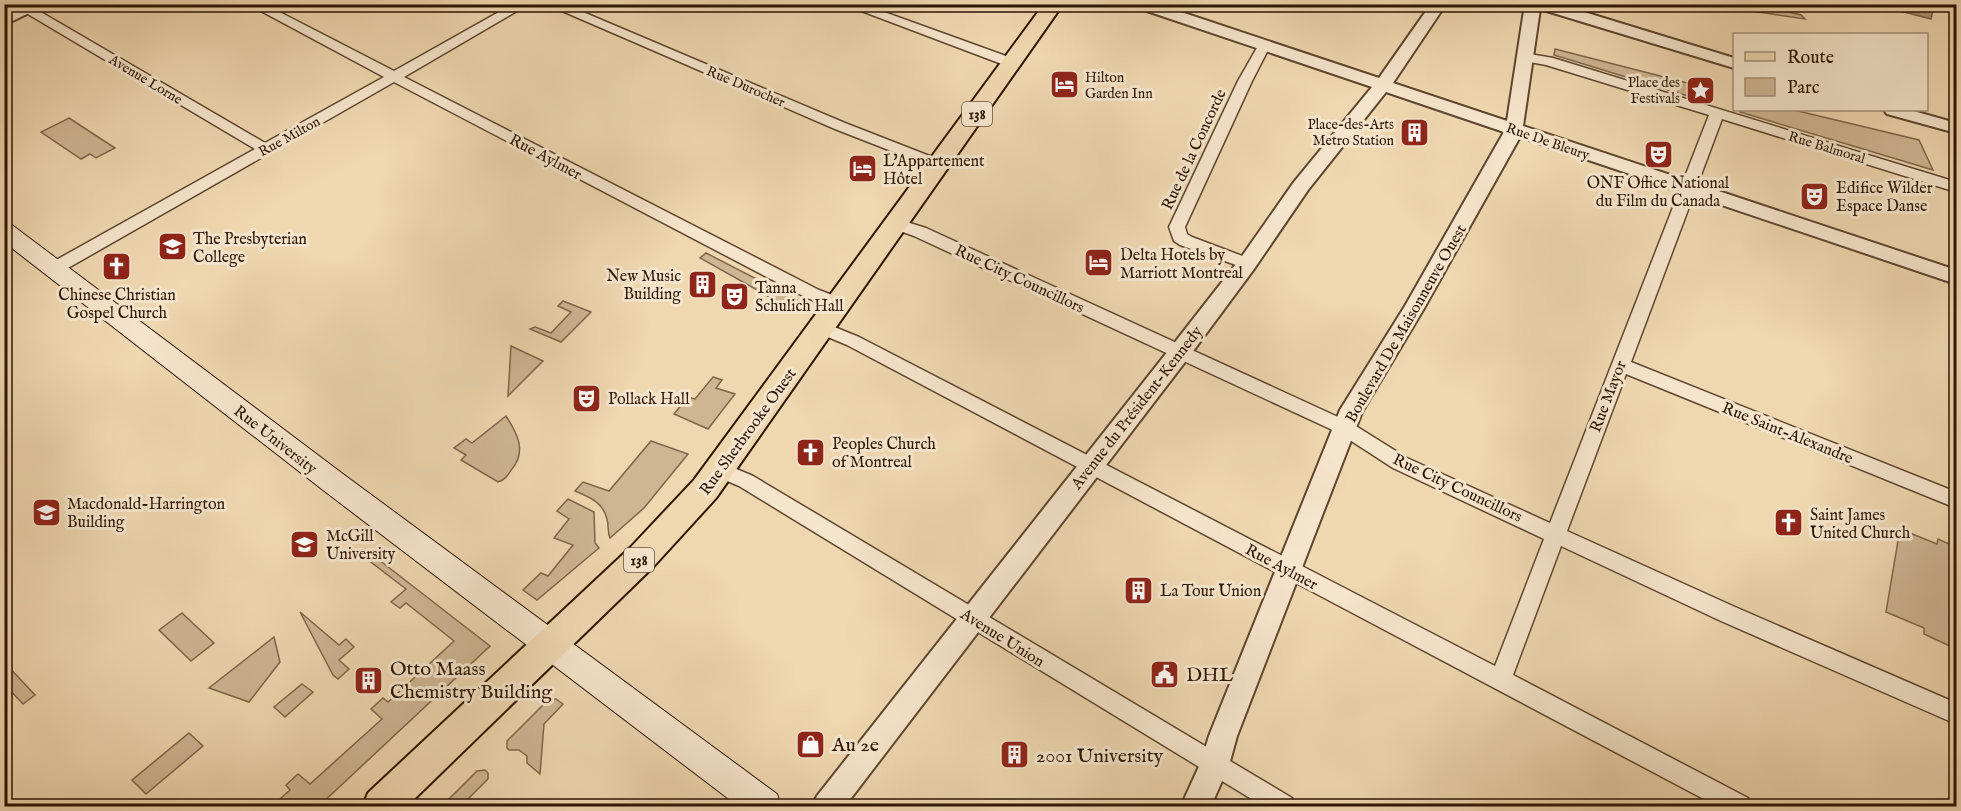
<svg xmlns="http://www.w3.org/2000/svg" width="1961" height="811" font-family="'IM FELL English',serif">
	<rect width="100%" height="100%" fill="#efd7b0"/>
	<filter id="stains"><feTurbulence type="fractalNoise" baseFrequency=".00333" numOctaves="4"/><feColorMatrix values="0 0 0 0 .2 0 0 0 0 .09 0 0 0 0 .02 0 0 0 .5 -.17"/></filter>
	<radialGradient id="worn" r=".72"><stop offset=".6" stop-color="#630" stop-opacity="0"/><stop offset="1" stop-color="#630" stop-opacity=".3"/></radialGradient>
	<g fill="#ceb693" stroke="#7e664b" stroke-width="1.5">
		<path d="M1726,4L1760,5L1801,15L1805,19L1738,9Z"/>
		<path d="M1555,49L1707,88L1701,100L1554,55Z"/>
		<path d="M1741,110H1794L1919,140L1933,170L1740,112Z"/>
		<path d="M69,118L115,148L96,158L90,154L81,159L41,132Z"/>
		<path d="M706,253L799,301L802,306L798,313L700,258Z"/>
		<path d="M563,301L591,312L561,342L530,329L535,327L551,333L571,312L558,306Z"/>
		<path d="M511,346L543,361L508,396Z"/>
		<path d="M713,377L722,380L716,388L735,394L708,429L674,414L688,397L695,399Z"/>
		<path d="M506,416C517,433 527,451 512,469C508,475 505,480 498,482L461,460L466,455L454,448L466,439L472,443Z"/>
		<path d="M651,441L688,454L644,508L610,538C607,531 609,526 607,519C603,502 589,497 575,491L583,482L609,491Z"/>
		<path d="M568,499L594,512L595,543L599,548L537,600L523,590L541,573L548,576L573,545L554,538L569,519L557,511Z"/>
		<path d="M1900,529L1937,544L1938,539L1956,547L1954,648L1924,634V628L1886,612Z"/>
		<path d="M365,549L490,646L319,806H272L290,790L286,785L298,774L310,784L382,719L371,709L383,698L388,702L454,641L406,603L400,608L391,602L406,589L359,553Z"/>
		<path d="M300,612L339,645L346,639L354,647L339,660L349,669L338,679L333,675Z"/>
		<path d="M182,613L214,643L191,661L159,630Z"/>
		<path d="M274,637L280,662L249,702L209,688Z"/>
		<path d="M4,662L35,695L23,704L5,685Z"/>
		<path d="M302,684L313,692L285,717L274,707Z"/>
		<path d="M549,699H556L563,704L544,724L540,774L527,763V756L519,750H509L507,748V741Z"/>
		<path d="M189,733L203,746L146,794L132,780Z"/>
		<path d="M485,770L488,773V779L461,806H442L477,771Z"/>
	</g>
	<path fill="#ad9575" stroke="#7a6247" stroke-width="1.5" d="M1877,5H1934L1931,19Z"/>
	<g fill="none" stroke-linecap="round" stroke-linejoin="round">
		<defs>
			<g id="minor">
				<path d="M11,4H27L265,143L384,77L248,4H264L394,71L513,4H529L404,77L819,290L845,300L847,304L845,308L839,310L807,298L394,82L61,272H49L47,268L49,264L255,149Z"/>
				<path d="M546,4H564L845,123L945,162L947,165L940,170L935,168L835,129Z"/>
				<path d="M843,4H862L1017,60L1019,63L1012,67L1007,66Z"/>
				<path d="M1264,42L1270,46L1252,81L1185,227L1187,234L1192,237L1253,260L1255,264L1253,268L1247,269L1180,245L1174,241L1169,227L1238,81L1258,46Z"/>
				<path d="M1524,53L1553,58L1956,182V192L1722,119L1631,362L1956,492V508L1626,374L1567,531L1735,607L1956,703V724L1721,621L1561,546L1513,675L1748,798L1752,806H1717L847,345L816,332L814,328L816,324L822,322L859,337L1495,666L1544,539L1393,468L1339,433L914,236L892,228L889,224L897,219L926,228L1351,423L1407,458L1550,523L1709,115L1546,65L1519,60L1517,57L1519,54Z"/>
				<path d="M720,462L753,476L1292,798L1296,806H1263L739,486L713,475L711,470L713,465Z"/>
			</g>
			<g id="tertiary">
				<path d="M27,4H48L4,25V14Z"/>
				<path d="M1133,4H1157L1379,78L1431,4H1446L1393,83L1507,121L1525,4H1558L1734,58V68L1540,9L1523,126L1956,270V284L1520,137L1423,310L1362,412L1237,736L1229,765L1211,806H1181L1201,762L1209,736L1340,410L1405,306L1504,132L1386,92L1308,190L1254,269L1188,358L845,806H812L817,796L1172,346L1240,259L1294,182L1372,87L1135,7Z"/>
				<path d="M1884,110H1910L1956,123V133L1887,114Z"/>
			</g>
			<path id="secondary" d="M4,223L12,225L343,474L777,794L781,806H738L323,490L4,242Z"/>
			<path id="primary" d="M1044,4H1063L716,498L653,567L407,806H363L368,793L631,547L694,480Z"/>
		</defs>
		<use href="#minor" stroke="#5e462e" stroke-width="3"/>
		<use href="#tertiary" stroke="#5e462e" stroke-width="4"/>
		<use href="#secondary" stroke="#2d1503" stroke-width="2"/>
		<use href="#primary" stroke="#2d1503" stroke-width="4"/>
		<use href="#minor" fill="#f5e5cc" fill-rule="evenodd"/>
		<use href="#tertiary" fill="#f5e5cc" fill-rule="evenodd"/>
		<use href="#secondary" fill="#f5e5cc" fill-rule="evenodd"/>
		<use href="#primary" fill="#efd7b0" fill-rule="evenodd"/>
	</g>
	<defs>
		<symbol id="hotel-square" viewBox="-11 -11 22 22"><rect x="-9" y="-9" width="18" height="18" rx="4" fill="#8f2418" stroke="#f5e5cc"/><path d="M-6-4.5h1.5V1H6V5H4.5V3h-9V5H-6ZM-4 0a1.8 1.8 0 1 1 3.6 0ZM.5 0V-2.5h3Q6-2.5 6 0Z" fill="#fff"/></symbol>
		<symbol id="sight-square" viewBox="-11 -11 22 22"><rect x="-9" y="-9" width="18" height="18" rx="4" fill="#8f2418" stroke="#f5e5cc"/><path d="M0-6L1.8-2.2L6-1.7L2.9 1.2L3.7 5.4L0 3.3L-3.7 5.4L-2.9 1.2L-6-1.7L-1.8-2.2Z" fill="#fff"/></symbol>
		<symbol id="building-square" viewBox="-11 -11 22 22"><rect x="-9" y="-9" width="18" height="18" rx="4" fill="#8f2418" stroke="#f5e5cc"/><path d="M-4-6H4V6H1V3H-1V6H-4ZM-2.5-4.3h1.7v1.8h-1.7ZM.8-4.3h1.7v1.8H.8ZM-2.5-1h1.7V.8h-1.7ZM.8-1h1.7V.8H.8Z" fill="#fff"/></symbol>
		<symbol id="theatre-square" viewBox="-11 -11 22 22"><rect x="-9" y="-9" width="18" height="18" rx="4" fill="#8f2418" stroke="#f5e5cc"/><path d="M-5-5.5Q0-4 5-5.5V0Q5 5 0 6Q-5 5-5 0ZM-3.3-2.5H-1v1.5H-3.3ZM1-2.5H3.3v1.5H1ZM-2.8 1Q0 5.5 2.8 1Z" fill="#fff"/></symbol>
		<symbol id="university-square" viewBox="-11 -11 22 22"><rect x="-9" y="-9" width="18" height="18" rx="4" fill="#8f2418" stroke="#f5e5cc"/><path d="M0-5L7-2L0 1L-7-2ZM-4 1L0 2.5L4 1V4Q0 6-4 4Z" fill="#fff"/></symbol>
		<symbol id="church-square" viewBox="-11 -11 22 22"><rect x="-9" y="-9" width="18" height="18" rx="4" fill="#8f2418" stroke="#f5e5cc"/><path d="M-1.2-6h2.4v3.5h3.3v2.4h-3.3V6h-2.4V-.1h-3.3v-2.4h3.3Z" fill="#fff"/></symbol>
		<symbol id="civic-square" viewBox="-11 -11 22 22"><rect x="-9" y="-9" width="18" height="18" rx="4" fill="#8f2418" stroke="#f5e5cc"/><path d="M-.6-6.5H3V-4.5H.6V-3L4-1V1h2V6H-6V1h2V-1L-.6-3ZM-1.2 2.5V6h2.4V2.5Z" fill="#fff"/></symbol>
		<symbol id="shop-square" viewBox="-11 -11 22 22"><rect x="-9" y="-9" width="18" height="18" rx="4" fill="#8f2418" stroke="#f5e5cc"/><path d="M-5-2.5h2.3a2.7 3.5 0 0 1 5.4 0H5L5.5 6h-11ZM-1.5-2.5h3a1.5 2.3 0 0 0-3 0Z" fill="#fff"/></symbol>
	</defs>
	<g fill-rule="evenodd">
		<use href="#hotel-square" x="1048" y="68" width="33" height="33"/>
		<use href="#sight-square" x="1684" y="74" width="33" height="33"/>
		<use href="#building-square" x="1398" y="116" width="33" height="33"/>
		<use href="#theatre-square" x="1642" y="138" width="33" height="33"/>
		<use href="#hotel-square" x="846" y="152" width="33" height="33"/>
		<use href="#theatre-square" x="1798" y="180" width="33" height="33"/>
		<use href="#university-square" x="156" y="230" width="33" height="33"/>
		<use href="#hotel-square" x="1082" y="246" width="33" height="33"/>
		<use href="#church-square" x="100" y="250" width="33" height="33"/>
		<use href="#building-square" x="686" y="268" width="33" height="33"/>
		<use href="#theatre-square" x="718" y="280" width="33" height="33"/>
		<use href="#theatre-square" x="570" y="382" width="33" height="33"/>
		<use href="#church-square" x="794" y="436" width="33" height="33"/>
		<use href="#university-square" x="30" y="496" width="33" height="33"/>
		<use href="#church-square" x="1772" y="506" width="33" height="33"/>
		<use href="#university-square" x="288" y="528" width="33" height="33"/>
		<use href="#building-square" x="1122" y="574" width="33" height="33"/>
		<use href="#civic-square" x="1148" y="658" width="33" height="33"/>
		<use href="#building-square" x="352" y="664" width="33" height="33"/>
		<use href="#shop-square" x="794" y="728" width="33" height="33"/>
		<use href="#building-square" x="998" y="738" width="33" height="33"/>
	</g>
	<g text-anchor="middle" stroke-width="6" stroke-linejoin="round" paint-order="stroke">
		<g font-size="14" fill="#2d1503" stroke="#f5e5cc" text-anchor="end">
			<text x="1085" y="82" text-anchor="start">Hilton<tspan x="1085" dy="16">Garden Inn</tspan></text>
			<text x="1680" y="87">Place des<tspan x="1680" dy="16">Festivals</tspan></text>
			<text x="1394" y="129">Place-des-Arts<tspan x="1394" dy="16">Metro Station</tspan></text>
		</g>
		<g font-size="14" fill="#2d1503" stroke="#f5e5cc">
			<text transform="translate(146 79) rotate(31)" y="5">Avenue Lorne</text>
			<text transform="translate(746 86) rotate(23)" y="5">Rue Durocher</text>
			<text transform="translate(289 136) rotate(-29)" y="5">Rue Milton</text>
			<text transform="translate(1548 141) rotate(19)" y="5">Rue De Bleury</text>
			<text transform="translate(1827 147) rotate(17)" y="5">Rue Balmoral</text>
		</g>
		<g fill="#f5e5cc" stroke="#69533f" stroke-width="1.5">
			<rect x="962" y="102" width="30" height="24" rx="4.5"/>
			<rect x="624" y="548" width="30" height="24" rx="4.5"/>
		</g>
		<g font-size="15" font-weight="bold" fill="#2d1503">
			<text x="977" y="119">138</text>
			<text x="639" y="565">138</text>
		</g>
		<g font-size="16" fill="#2d1503" stroke="#f5e5cc">
			<text transform="translate(1193 149) rotate(-65)" y="6">Rue de la Concorde</text>
			<text transform="translate(546 156) rotate(28)" y="6">Rue Aylmer</text>
			<text transform="translate(1020 278) rotate(25)" y="6">Rue City Councillors</text>
			<text transform="translate(1405 323) rotate(-60)" y="6">Boulevard De Maisonneuve Ouest</text>
			<text transform="translate(1607 396) rotate(-69)" y="6">Rue Mayor</text>
			<text transform="translate(1136 407) rotate(-52)" y="6">Avenue du Président-Kennedy</text>
			<text transform="translate(747 431) rotate(-54)" y="6">Rue Sherbrooke Ouest</text>
			<text transform="translate(1788 432) rotate(22)" y="6">Rue Saint-Alexandre</text>
			<text transform="translate(276 439) rotate(38)" y="6">Rue University</text>
			<text transform="translate(1458 487) rotate(25)" y="6">Rue City Councillors</text>
			<text transform="translate(1282 566) rotate(28)" y="6">Rue Aylmer</text>
			<text transform="translate(1003 637) rotate(32)" y="6">Avenue Union</text>
		</g>
		<g font-size="16" fill="#2d1503" stroke="#f5e5cc" text-anchor="start">
			<text x="883" y="166">L'Appartement<tspan x="883" dy="18">Hôtel</tspan></text>
			<text x="1658" y="188" text-anchor="middle">ONF Office National<tspan x="1658" dy="18">du Film du Canada</tspan></text>
			<text x="1836" y="193">Edifice Wilder<tspan x="1836" dy="18">Espace Danse</tspan></text>
			<text x="193" y="244">The Presbyterian<tspan x="193" dy="18">College</tspan></text>
			<text x="1120" y="260">Delta Hotels by<tspan x="1120" dy="18">Marriott Montreal</tspan></text>
			<text x="681" y="281" text-anchor="end">New Music<tspan x="681" dy="18">Building</tspan></text>
			<text x="755" y="293">Tanna<tspan x="755" dy="18">Schulich Hall</tspan></text>
			<text x="117" y="300" text-anchor="middle">Chinese Christian<tspan x="117" dy="18">Gospel Church</tspan></text>
			<text x="608" y="404">Pollack Hall</text>
			<text x="832" y="449">Peoples Church<tspan x="832" dy="18">of Montreal</tspan></text>
			<text x="67" y="509">Macdonald-Harrington<tspan x="67" dy="18">Building</tspan></text>
			<text x="1810" y="520">Saint James<tspan x="1810" dy="18">United Church</tspan></text>
			<text x="326" y="541">McGill<tspan x="326" dy="18">University</tspan></text>
			<text x="1160" y="596">La Tour Union</text>
		</g>
		<g font-size="20" fill="#2d1503" stroke="#f5e5cc" text-anchor="start">
			<text x="390" y="675">Otto Maass<tspan x="390" dy="23">Chemistry Building</tspan></text>
			<text x="1186" y="681">DHL</text>
			<text x="832" y="751">Au 2e</text>
			<text x="1036" y="762">2001 University</text>
		</g>
	</g>
	<rect width="1961" height="811" fill="none" stroke="#efd7b0" stroke-width="24"/>
	<rect x="6" y="6" width="1949" height="799" fill="none" stroke="#2d1503" stroke-width="3"/>
	<rect x="12" y="12" width="1937" height="787" fill="none" stroke="#2d1503" stroke-width="1.5"/>
	<rect x="1733" y="33" width="195" height="78" fill="#f5e5cc" stroke="#a5927c" stroke-width="1.5"/>
	<rect x="1745" y="52" width="30" height="9" fill="#efd7b0" stroke="#a5927c" stroke-width="1.5"/>
	<text x="1787" y="63" font-size="18" fill="#2d1503">Route</text>
	<rect x="1745" y="78" width="30" height="18" fill="#ceb693" stroke="#a5927c" stroke-width="1.5"/>
	<text x="1787" y="93" font-size="18" fill="#2d1503">Parc</text>
	<rect width="100%" height="100%" filter="url(#stains)"/>
	<rect width="100%" height="100%" fill="url(#worn)"/>
</svg>
